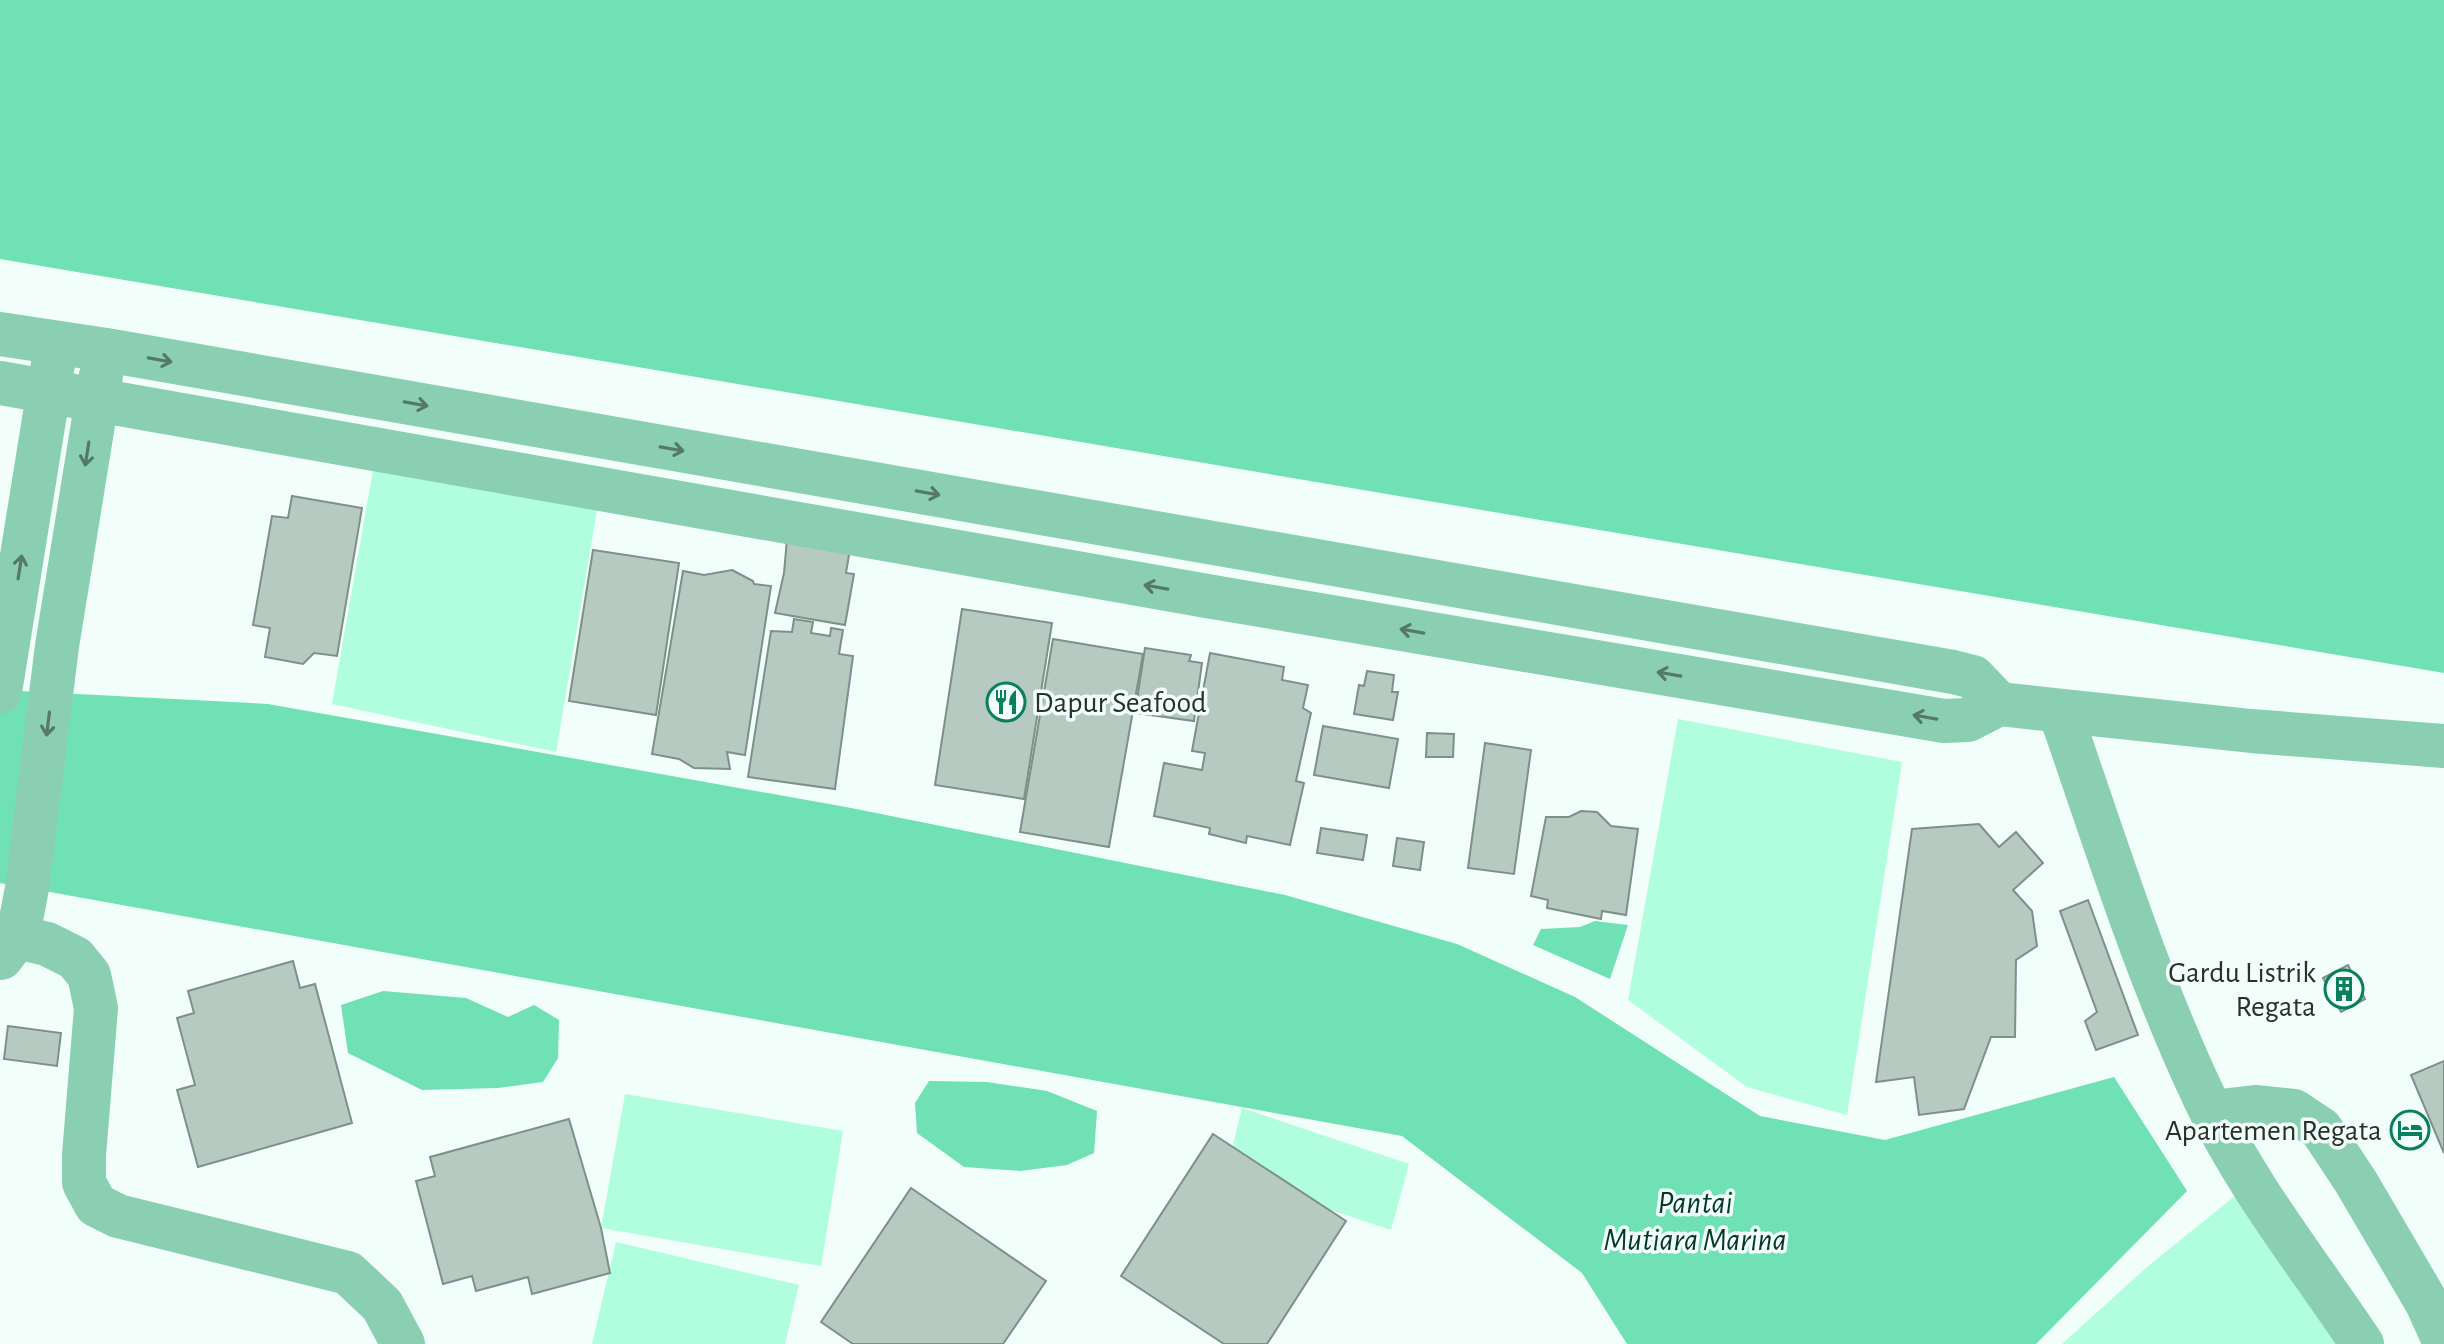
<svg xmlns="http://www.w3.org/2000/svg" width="2444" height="1344" font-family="'Alegreya Sans',sans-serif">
	<rect width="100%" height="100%" fill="#f2fef9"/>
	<g fill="#b0fedd">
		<path d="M373,470L597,510L556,752L332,704Z"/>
		<path d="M1678,719L1902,762L1847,1115L1747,1087L1628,1000Z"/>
		<path d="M625,1094L843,1131L821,1266L601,1228Z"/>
		<path d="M1242,1108L1409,1164L1391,1230L1226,1175Z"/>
		<path d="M2246,1187L2359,1344H2062L2147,1267Z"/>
		<path d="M616,1242L799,1285L785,1344H592Z"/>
	</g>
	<g fill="#70e0b5">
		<path d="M0,0H2444V673L0,259Z"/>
		<path d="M0,690L268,704L846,807L1285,895L1457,944L1575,997L1760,1116L1885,1140L2114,1077L2187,1191L2036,1344H1627L1582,1273L1402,1136L0,883Z"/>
		<path d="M1595,921L1628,925L1610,979L1533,945L1541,929L1580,927Z"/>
		<path d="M383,991L466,998L508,1017L534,1005L559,1020L558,1058L543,1082L498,1088L422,1090L348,1053L341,1005Z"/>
		<path d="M929,1081L987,1082L1047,1091L1097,1111L1094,1153L1067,1165L1020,1171L964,1167L917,1133L915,1103Z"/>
	</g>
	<g fill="#b7cac1" stroke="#7e9088" stroke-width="2">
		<path d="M292,496L362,508L337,656L314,653L303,664L265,657L270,628L253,625L272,516L288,518Z"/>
		<path d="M787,539L850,549L846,573L854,574L845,625L775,613L784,573Z"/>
		<path d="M593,550L679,563L656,715L569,701Z"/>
		<path d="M732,570L753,581L754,584L771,586L745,755L727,752L730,769L694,768L679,759L652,754L683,571L704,575Z"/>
		<path d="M962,609L1052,623L1024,799L935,785Z"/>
		<path d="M794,619L813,622L811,633L830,636L831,628L843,630L839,654L853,656L835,789L748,777L771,631L792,632Z"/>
		<path d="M1053,639L1143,654L1109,847L1020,832Z"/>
		<path d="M1145,648L1191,655L1189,661L1202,663L1194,721L1135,713Z"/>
		<path d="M1210,653L1284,667L1282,680L1308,685L1303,708L1311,713L1296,781L1304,783L1290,845L1247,836L1246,843L1209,834L1210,828L1154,816L1164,763L1202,770L1205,753L1192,751Z"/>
		<path d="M1367,671L1394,675L1392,692H1398L1393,720L1354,714L1359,685L1364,686Z"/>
		<path d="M1323,726L1398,739L1389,788L1314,775Z"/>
		<path d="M1427,733L1454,734L1453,757H1426Z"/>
		<path d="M1485,743L1531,750L1514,874L1468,868Z"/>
		<path d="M1581,811L1597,812L1611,826L1638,829L1626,915L1602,911L1601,919L1547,908L1548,900L1531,896L1546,817H1569Z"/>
		<path d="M1979,824L1999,847L2016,832L2043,863L2013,890L2032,911L2037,946L2016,960L2015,1037H1991L1964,1109L1919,1115L1914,1077L1876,1082L1912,829Z"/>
		<path d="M1321,828L1367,835L1363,860L1317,853Z"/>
		<path d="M1397,838L1424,842L1420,870L1393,866Z"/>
		<path d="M2088,900L2138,1035L2096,1050L2085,1021L2097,1012L2060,911Z"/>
		<path d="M293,961L300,988L315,984L352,1123L198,1167L177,1090L195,1085L177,1018L194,1013L188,991Z"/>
		<path d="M2348,965L2365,999L2341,1012L2323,978Z"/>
		<path d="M8,1026L61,1033L57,1066L4,1059Z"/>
		<path d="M2444,1061V1153L2411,1075Z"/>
		<path d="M569,1119L601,1228L610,1273L532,1294L528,1277L476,1291L472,1276L443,1284L416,1181L435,1176L430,1157Z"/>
		<path d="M1213,1134L1346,1221L1267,1344H1224L1121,1276Z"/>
		<path d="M911,1188L1046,1281L1003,1344H853L821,1322Z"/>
	</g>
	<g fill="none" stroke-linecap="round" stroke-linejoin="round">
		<g stroke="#8acfb2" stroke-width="44">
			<path d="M0,334L106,350L1953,672L1973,677L1999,704"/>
			<path d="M0,383L1207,596L1944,721L1968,720L1999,704L2251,731L2444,746"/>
			<path d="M0,692L53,364"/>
			<path d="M2060,712C2105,841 2146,975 2205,1099C2247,1187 2308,1263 2362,1344"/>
			<path d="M0,933L47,944L75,958L89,975L96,1008L84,1155V1183L96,1205L118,1216L348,1273L382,1305L403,1344"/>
			<path d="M1,958L18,936L27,888L57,646L101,375"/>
			<path d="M2212,1112L2255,1107L2294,1111L2321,1129L2356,1182L2427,1303L2444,1341"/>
		</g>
	</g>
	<defs><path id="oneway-shaft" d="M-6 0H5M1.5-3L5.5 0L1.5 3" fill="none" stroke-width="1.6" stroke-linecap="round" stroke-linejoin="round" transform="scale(2)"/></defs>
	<g stroke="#557869">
		<use href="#oneway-shaft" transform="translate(160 360) rotate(10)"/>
		<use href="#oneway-shaft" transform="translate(416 404) rotate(10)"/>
		<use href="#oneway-shaft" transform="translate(672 449) rotate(10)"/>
		<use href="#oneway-shaft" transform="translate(87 454) rotate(99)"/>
		<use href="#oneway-shaft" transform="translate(928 493) rotate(10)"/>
		<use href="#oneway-shaft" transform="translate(20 567) rotate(-81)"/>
		<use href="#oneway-shaft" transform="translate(1156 587) rotate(-170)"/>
		<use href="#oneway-shaft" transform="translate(1412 631) rotate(-170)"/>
		<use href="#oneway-shaft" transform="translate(1669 674) rotate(-170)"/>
		<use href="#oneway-shaft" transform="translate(1925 717) rotate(-170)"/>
		<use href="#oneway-shaft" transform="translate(48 724) rotate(97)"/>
	</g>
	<defs>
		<symbol id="restaurant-ring" viewBox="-11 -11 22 22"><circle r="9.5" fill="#f2fef9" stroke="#087f5d" stroke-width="1.5"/><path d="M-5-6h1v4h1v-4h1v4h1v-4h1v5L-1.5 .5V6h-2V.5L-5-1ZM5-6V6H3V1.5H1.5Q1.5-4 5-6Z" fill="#087f5d"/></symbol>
		<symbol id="building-ring" viewBox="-11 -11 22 22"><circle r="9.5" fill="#f2fef9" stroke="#087f5d" stroke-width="1.5"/><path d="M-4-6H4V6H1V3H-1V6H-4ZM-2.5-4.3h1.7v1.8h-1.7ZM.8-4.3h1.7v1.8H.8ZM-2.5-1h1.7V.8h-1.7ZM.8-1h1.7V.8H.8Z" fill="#087f5d"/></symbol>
		<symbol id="hotel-ring" viewBox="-11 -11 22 22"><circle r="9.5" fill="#f2fef9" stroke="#087f5d" stroke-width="1.5"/><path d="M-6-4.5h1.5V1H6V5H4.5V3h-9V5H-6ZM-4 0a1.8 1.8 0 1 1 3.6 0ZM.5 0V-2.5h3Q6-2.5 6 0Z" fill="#087f5d"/></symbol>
	</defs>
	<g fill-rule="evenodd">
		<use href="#restaurant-ring" x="984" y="680" width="44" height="44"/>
		<use href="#building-ring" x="2322" y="967" width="44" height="44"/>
		<use href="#hotel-ring" x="2388" y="1108" width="44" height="44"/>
	</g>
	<g text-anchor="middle" stroke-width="7" stroke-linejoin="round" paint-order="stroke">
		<g font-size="30" fill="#29312d" stroke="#f2fef9" text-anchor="end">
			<text x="1034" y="712" text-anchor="start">Dapur Seafood</text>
			<text x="2316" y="982">Gardu Listrik<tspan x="2316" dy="34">Regata</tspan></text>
			<text x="2382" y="1140">Apartemen Regata</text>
		</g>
		<g font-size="32" font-style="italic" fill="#043828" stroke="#f2fef9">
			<text x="1695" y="1213">Pantai<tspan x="1695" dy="37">Mutiara Marina</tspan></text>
		</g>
	</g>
</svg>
